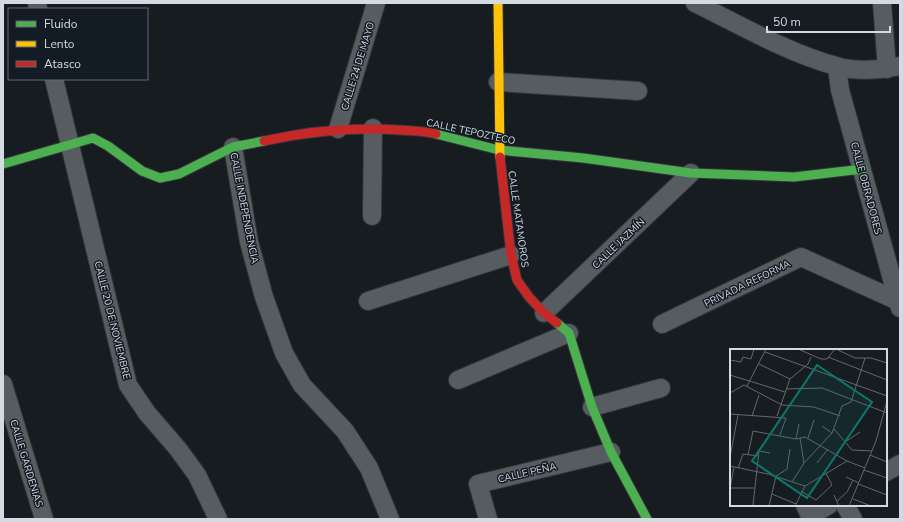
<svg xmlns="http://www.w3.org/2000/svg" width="903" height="522" font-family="'Nunito Sans',sans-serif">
	<rect width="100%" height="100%" fill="#171c21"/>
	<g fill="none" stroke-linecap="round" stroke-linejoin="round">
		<defs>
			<g id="street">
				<path d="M37,3L38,9"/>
				<path d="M695,3C740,25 788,53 836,66C854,72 881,70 900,66"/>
				<path d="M882,3L887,69"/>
				<path d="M837,67L840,90L900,308"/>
				<path d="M54,79L128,385L147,413L178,449L197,475L218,519"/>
				<path d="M498,82L638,91"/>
				<path d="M338,129L376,3"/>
				<path d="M233,147L249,242L264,297L284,353L302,385L345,431L369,468L390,519"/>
				<path d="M372,216L373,128"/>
				<path d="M368,301L511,255"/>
				<path d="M544,313L691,173"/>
				<path d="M662,324L801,257L898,301L900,300"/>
				<path d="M458,380L569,333"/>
				<path d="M3,384L44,519"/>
				<path d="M592,407L661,388"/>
				<path d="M886,472L900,464"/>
				<path d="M805,505L810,516L829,505"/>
				<path d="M845,505L853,519"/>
				<path d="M488,519L478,484L611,452"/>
			</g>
			<g id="fast">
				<path d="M436,134L499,150L583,158L691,173L794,177L863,169"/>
				<path d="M3,164L93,138L108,146L142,171L160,178L179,174L233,147L264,141"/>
				<path d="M557,323L569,333L592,407L611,452L647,519"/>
			</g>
			<path id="slow" d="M498,3L500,157"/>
			<g id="jam">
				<path d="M264,141C309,131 353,127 399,130C412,131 424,131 436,134"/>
				<path d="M500,157L511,255L517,280L529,297L544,313L557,323"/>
			</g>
		</defs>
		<use href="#street" stroke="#323539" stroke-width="20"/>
		<use href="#fast" stroke="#323539" stroke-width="11"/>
		<use href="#slow" stroke="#323539" stroke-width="11"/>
		<use href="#jam" stroke="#323539" stroke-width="11"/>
		<use href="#street" stroke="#575c60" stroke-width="18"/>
		<use href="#fast" stroke="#4caf50" stroke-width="9"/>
		<use href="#slow" stroke="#ffc107" stroke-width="9"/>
		<use href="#jam" stroke="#c62828" stroke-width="9"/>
	</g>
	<g text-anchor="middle" stroke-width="3" stroke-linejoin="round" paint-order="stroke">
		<g font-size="10" fill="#d4dae1" stroke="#131c25">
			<text transform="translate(357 66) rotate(-73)" y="4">CALLE 24 DE MAYO</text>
			<text transform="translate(471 131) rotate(12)" y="4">CALLE TEPOZTECO</text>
			<text transform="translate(867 188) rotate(75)" y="4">CALLE OBRADORES</text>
			<text transform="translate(245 208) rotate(79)" y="4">CALLE INDEPENDENCIA</text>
			<text transform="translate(519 219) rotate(82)" y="4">CALLE MATAMOROS</text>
			<text transform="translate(618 243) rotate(-44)" y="4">CALLE JAZMÍN</text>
			<text transform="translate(747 283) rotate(-26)" y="4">PRIVADA REFORMA</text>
			<text transform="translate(113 320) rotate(76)" y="4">CALLE 20 DE NOVIEMBRE</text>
			<text transform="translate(27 463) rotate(73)" y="4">CALLE GARDENIAS</text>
			<text transform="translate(527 472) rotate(-13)" y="4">CALLE PEÑA</text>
		</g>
	</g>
	<g transform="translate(730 349)">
		<rect width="157" height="157" fill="#171c21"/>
		<path fill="none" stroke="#63686e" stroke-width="1" d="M68,0L91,10H97L105,0M106,0L125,9H141L157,14M35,3L157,47M98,8L157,31M0,11L11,13L13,8L21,10L24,0M29,15L60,30M0,26L55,43M17,37L36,0M56,40L92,39L157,64M0,44L14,36L52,56L84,58L110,67M0,65L56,69L50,86M22,67L29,46M47,67L60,30L78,15L81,8M92,77L102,84M104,80L122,101L142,102M70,89L74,114M78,89L84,71M66,90L69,75M115,93L130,83M18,106L23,82L66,90L75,88L117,112L135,119M140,106L157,113M0,108L8,66M87,114L98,100M0,117L38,125L75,137M8,119L13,105L29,107M134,121L157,129M116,128L129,134M62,133L74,114L102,84L112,57L121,53L135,9M128,135L157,146M0,139H24M0,140L4,118M71,142L86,151L102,136L96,124M42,145L66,155M104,146L109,157M123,150L141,157M107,152L117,143L123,131M23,156L29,102L40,104M39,157L46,127L57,120L60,100M65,157L75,137L117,112M119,157L146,92L157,52"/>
		<path fill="#0f766e" fill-opacity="0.15" stroke="#0f766e" stroke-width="2" d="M87,16L142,53L77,149L22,112Z"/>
		<rect width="157" height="157" fill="none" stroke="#d4dae1" stroke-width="2"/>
	</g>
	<rect width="903" height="522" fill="none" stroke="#d4dae1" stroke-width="8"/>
	<rect x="8" y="8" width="140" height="72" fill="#131c25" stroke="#606870"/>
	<rect x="16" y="21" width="20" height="6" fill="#4caf50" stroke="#606870"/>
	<text x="44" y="28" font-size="12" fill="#d4dae1">Fluido</text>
	<rect x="16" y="41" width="20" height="6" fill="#ffc107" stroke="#606870"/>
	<text x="44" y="48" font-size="12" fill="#d4dae1">Lento</text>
	<rect x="16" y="61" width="20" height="6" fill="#c62828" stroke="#606870"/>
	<text x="44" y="68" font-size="12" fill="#d4dae1">Atasco</text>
	<path d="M767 26v6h123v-6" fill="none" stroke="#d4dae1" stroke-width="2"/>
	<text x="773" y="26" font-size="12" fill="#d4dae1" stroke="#131c25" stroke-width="3" paint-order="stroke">50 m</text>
</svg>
